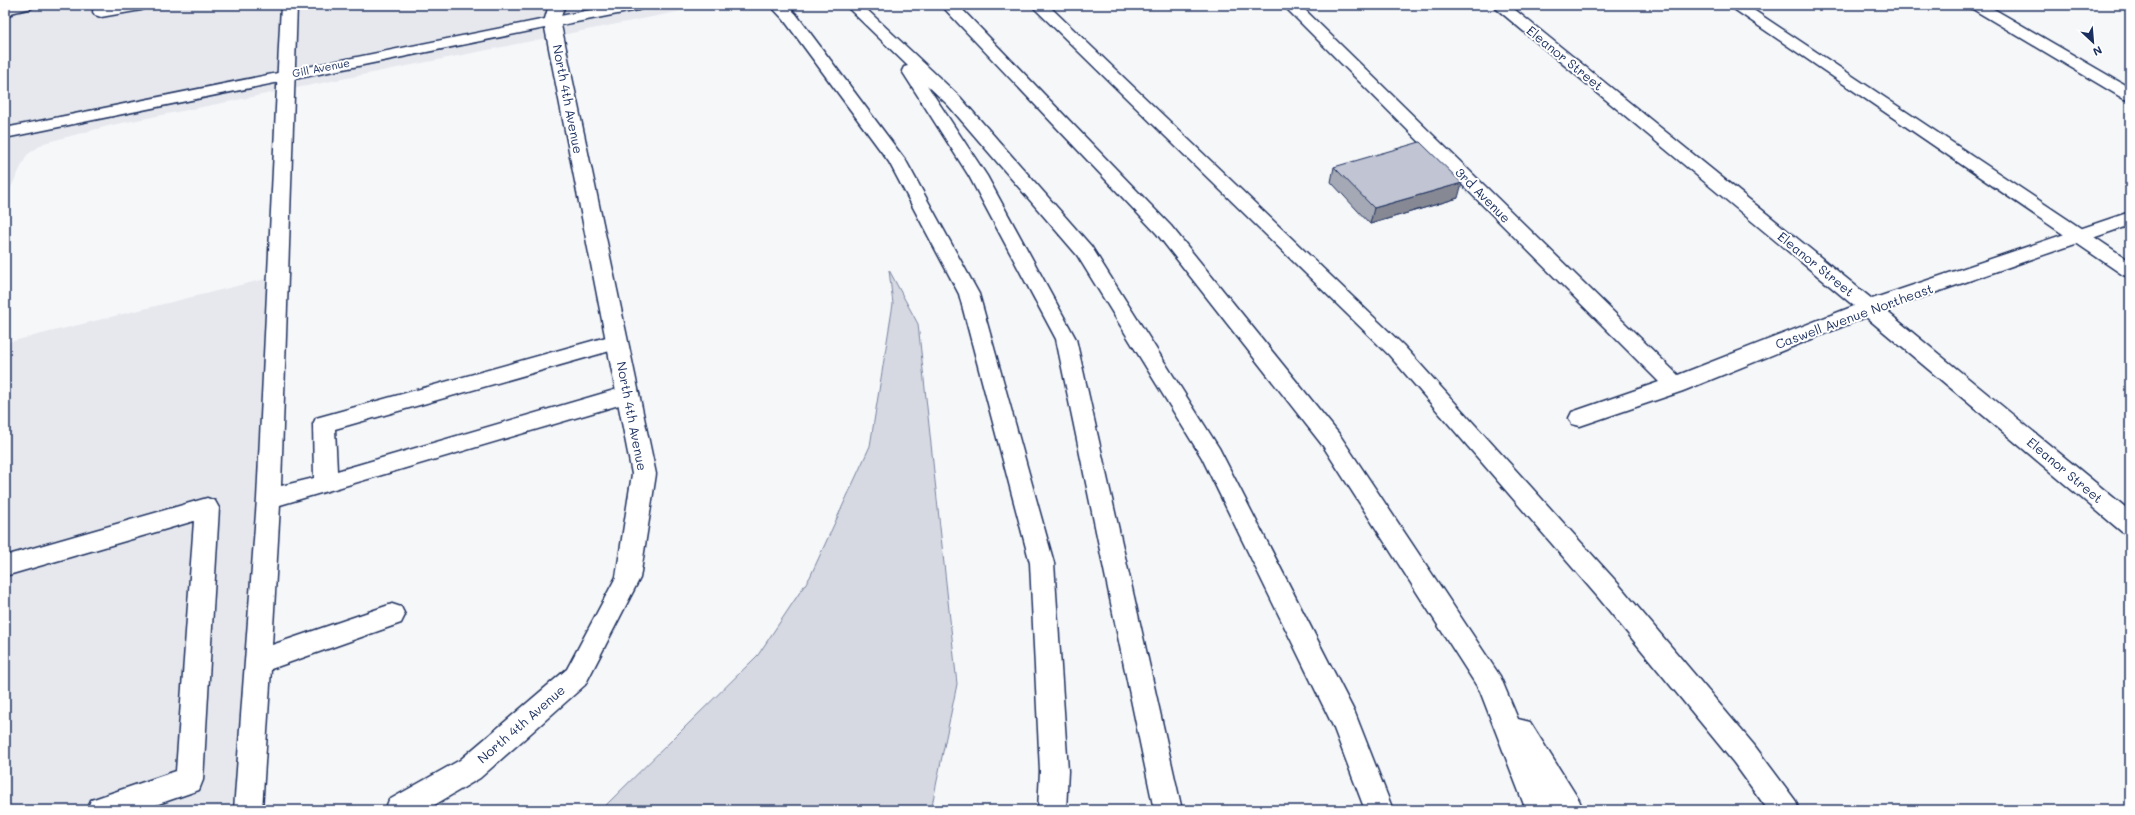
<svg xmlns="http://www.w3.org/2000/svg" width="2135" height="815" font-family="Mali,sans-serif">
	<rect width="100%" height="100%" fill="#f6f7f9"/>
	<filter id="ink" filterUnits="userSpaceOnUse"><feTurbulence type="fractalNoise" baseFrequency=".025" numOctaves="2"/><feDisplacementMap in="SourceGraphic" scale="8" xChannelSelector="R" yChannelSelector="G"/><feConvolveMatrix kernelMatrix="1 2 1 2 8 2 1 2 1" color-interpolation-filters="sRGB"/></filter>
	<g filter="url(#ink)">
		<g fill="#e6e8ee">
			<path d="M5,5H688L692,9L112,125L44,143L27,155L10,189L5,207Z"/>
			<path d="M269,278L237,810H5V343Z"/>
		</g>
		<path fill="#d6d9e2" stroke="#7884a0" d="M889,270L918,324L957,684L931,810H597L604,807L758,655L810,577L870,446L893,304Z"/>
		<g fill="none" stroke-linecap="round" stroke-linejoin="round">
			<defs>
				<g id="lane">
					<path d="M5,5H35L32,8L6,14Z"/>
					<path d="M94,5H149L146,8L141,10L101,17L95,15L93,12Z"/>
					<path d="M281,5H297L281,486L314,478L313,424L316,418L617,334L624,337L627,342L624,347L335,429L337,471L628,386L636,388L639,394L636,400L280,505L272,645L392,604L401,607L405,615L401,623L271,669L262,810H234L257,499Z"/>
					<path d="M549,5H565L558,25H546L544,22Z"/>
					<path d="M1728,5H1746L2130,261V277L2123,275Z"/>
					<path d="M207,498L215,501L219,508L203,780L199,790L141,810H87L91,800L176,771L194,521L5,576V556Z"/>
				</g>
				<g id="street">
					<path d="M615,5H646L643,8L638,10L561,25L656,474L640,578L585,685L480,778L426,810H385L389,800L460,760L567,669L616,577L632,474L545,28L5,138V128Z"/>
					<path d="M1283,5H1300L1678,375L1854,306L1492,5H1509L1872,299L2130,212V225L1885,310L2130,511V535L2122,532L1866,317L1683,391L1580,426L1572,424L1569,418L1572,412L1659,382Z"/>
					<path d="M1968,5H1987L2130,88V100L2124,99L1971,8Z"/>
				</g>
				<path id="primary" d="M5,5H15L11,15L5,17Z"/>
				<g id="highway">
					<path d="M770,5H787L796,14L906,161L979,294L1054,563L1068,771L1066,810H1038L1040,771L1030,563L959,294L889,162L784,20Z"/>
					<path d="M845,5H862L960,97L1091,246L1219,448L1355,713L1393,810H1365L1333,726L1202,458L1077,255L948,105L927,85L987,176L1076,339L1182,810H1154L1056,339L969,176L902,71L904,67L908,66Z"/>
					<path d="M941,5H958L1171,226L1339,434L1500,676L1518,719L1530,722L1579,800L1583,810H1526L1480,691L1323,446L1157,234Z"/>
					<path d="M1031,5H1048L1403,345L1615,580L1754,745L1795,800L1799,810H1768L1734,763L1597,596L1389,355Z"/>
				</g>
			</defs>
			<use href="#lane" stroke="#1b2f5e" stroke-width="3"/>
			<use href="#street" stroke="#1b2f5e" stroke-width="3"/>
			<use href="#primary" stroke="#1b2f5e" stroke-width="3"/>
			<use href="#highway" stroke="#1b2f5e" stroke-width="3"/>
			<use href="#lane" fill="#fff" fill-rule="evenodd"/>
			<use href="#street" fill="#fff" fill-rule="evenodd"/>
			<use href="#primary" fill="#fff" fill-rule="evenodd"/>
			<use href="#highway" fill="#fff" fill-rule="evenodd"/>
		</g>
		<path fill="#a5a9b5" stroke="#1b2f5e" d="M1334,167L1458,198L1370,224L1331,182Z"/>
		<path fill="#868994" stroke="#1b2f5e" d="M1462,183L1458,198L1370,224L1374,208Z"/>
		<path fill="#c0c4d3" stroke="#1b2f5e" d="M1420,142L1462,183L1374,208L1334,167Z"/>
	</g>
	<g text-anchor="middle" stroke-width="4" stroke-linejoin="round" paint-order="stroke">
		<g font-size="11" fill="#1b2f5e" stroke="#fff">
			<text transform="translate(321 68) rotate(-11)" y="4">Gill Avenue</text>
		</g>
		<g font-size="13" fill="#1b2f5e" stroke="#fff">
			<text transform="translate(1565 58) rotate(39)" y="5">Eleanor Street</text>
			<text transform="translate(568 99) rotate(79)" y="5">North 4th Avenue</text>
			<text transform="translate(1483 195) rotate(45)" y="5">3rd Avenue</text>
			<text transform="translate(1816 264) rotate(39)" y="5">Eleanor Street</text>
			<text transform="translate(1854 316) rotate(-20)" y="5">Caswell Avenue Northeast</text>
			<text transform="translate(632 416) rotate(79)" y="5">North 4th Avenue</text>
			<text transform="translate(2065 470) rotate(40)" y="5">Eleanor Street</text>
			<text transform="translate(521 724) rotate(-41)" y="5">North 4th Avenue</text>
		</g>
	</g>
	<rect width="2135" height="815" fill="none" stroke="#fff" stroke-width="20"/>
	<rect x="10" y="10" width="2115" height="795" fill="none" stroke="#1b2f5e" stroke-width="1.5" filter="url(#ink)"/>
	<g transform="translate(2093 42) rotate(154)" stroke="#ffffff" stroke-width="3" paint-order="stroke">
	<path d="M0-3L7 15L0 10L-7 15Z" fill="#1b2f5e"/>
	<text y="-6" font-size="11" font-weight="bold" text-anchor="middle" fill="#1b2f5e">N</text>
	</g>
</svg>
